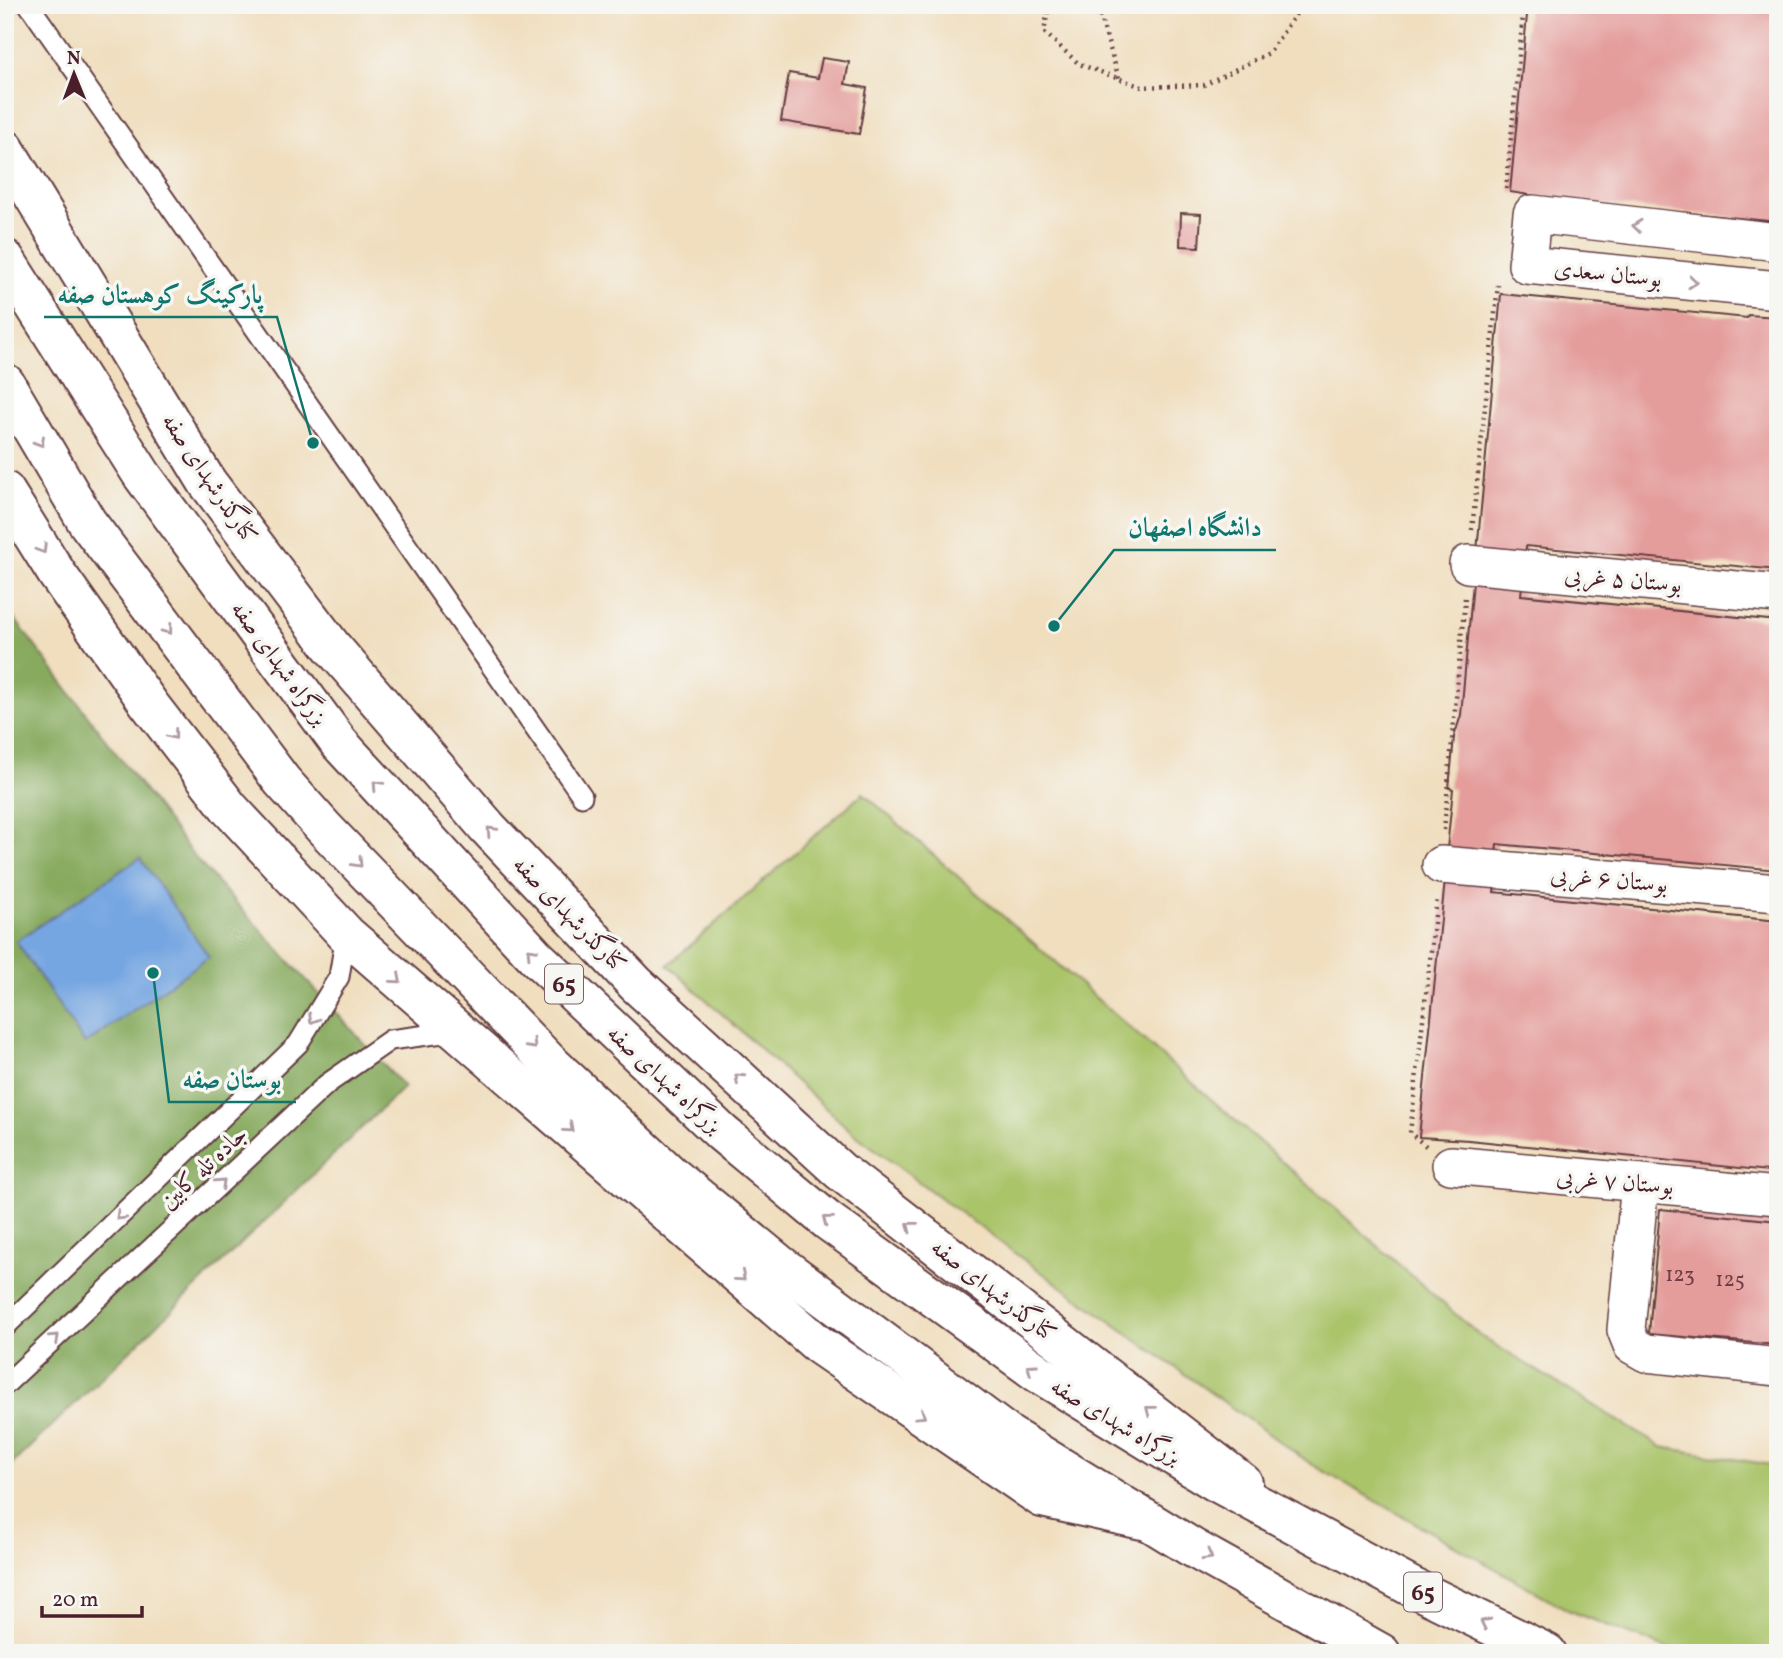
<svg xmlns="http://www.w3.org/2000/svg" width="1783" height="1658" font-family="Vollkorn,Amiri,serif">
	<rect width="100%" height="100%" fill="#f6f6f2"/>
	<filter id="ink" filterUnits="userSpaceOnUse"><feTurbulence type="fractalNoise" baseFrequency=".0143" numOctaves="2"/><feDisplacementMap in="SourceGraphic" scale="14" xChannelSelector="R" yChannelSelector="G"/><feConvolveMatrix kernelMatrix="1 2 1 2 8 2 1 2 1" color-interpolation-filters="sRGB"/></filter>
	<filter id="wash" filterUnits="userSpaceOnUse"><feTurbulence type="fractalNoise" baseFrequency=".00686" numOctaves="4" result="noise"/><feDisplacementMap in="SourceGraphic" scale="28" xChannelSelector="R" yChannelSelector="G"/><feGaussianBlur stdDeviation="1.57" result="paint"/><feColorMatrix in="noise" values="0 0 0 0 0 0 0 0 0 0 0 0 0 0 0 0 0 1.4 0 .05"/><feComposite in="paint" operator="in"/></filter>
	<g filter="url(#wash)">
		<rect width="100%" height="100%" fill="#f0debe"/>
		<path fill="#aac46a" stroke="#7a724a" stroke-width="2" d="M863,793L1479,1335L1661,1447L1778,1466V1653H1679L1570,1611L1311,1464L1020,1257L853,1133L668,965Z"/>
		<path fill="#87aa5e" stroke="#686444" stroke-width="2" d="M5,606L196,859L404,1087L5,1471Z"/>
		<path fill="#76a6e1" stroke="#606286" stroke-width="2" d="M140,858L209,957L85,1044L16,941Z"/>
		<g id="blocks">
			<g fill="#e49d9b">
				<path d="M1528,5H1778V222L1561,200L1510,192Z"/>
				<path d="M822,58L849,62L845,84L867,88L859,134L781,121L789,73L818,78Z"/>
				<path d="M1181,213L1201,214L1199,247L1180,246Z"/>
				<path d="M1501,294L1747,318L1748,315L1778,317V570L1526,546L1525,565L1476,562Z"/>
				<path d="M1474,571L1523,576L1521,595L1778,621V870L1497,844L1495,864L1446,859L1453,789L1449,788L1454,737L1461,715Z"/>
				<path d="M1446,870L1497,874L1494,892L1778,921V1172L1469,1140L1419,1137Z"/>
				<path d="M1660,1209L1778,1221V1345L1649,1334Z"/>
			</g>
		</g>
	</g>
	<g filter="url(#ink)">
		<use href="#blocks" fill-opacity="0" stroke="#633c41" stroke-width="2"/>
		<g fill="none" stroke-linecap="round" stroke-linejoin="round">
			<defs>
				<g id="lane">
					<path d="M29,5L582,796"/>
					<path d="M5,1327L298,1044L339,977L346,934"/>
					<path d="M5,1385L327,1084L390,1040L458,1031"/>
				</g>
				<g id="street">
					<path d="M1778,242L1532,214L1527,265L1778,290"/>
					<path d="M1468,564L1778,594"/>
					<path d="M1441,865L1778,893"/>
					<path d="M1451,1165L1778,1196"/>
					<path d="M1640,1183L1626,1330L1632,1345L1646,1353L1778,1367"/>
				</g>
				<g id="secondary">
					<path d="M5,149L207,482L332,647L488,828L636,984L840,1171L1243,1483"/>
					<path d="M5,491L57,574L149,704L230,809L346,934L819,1345L1042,1498L1142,1520"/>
				</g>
				<g id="highway">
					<path d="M5,259L142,475L339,743L536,957L722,1133L828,1221L1038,1373L1216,1482L1410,1586L1547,1653"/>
					<path d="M5,383L87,522L282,781L324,828L549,1062L670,1174L778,1263L1010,1436L1191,1547L1381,1653"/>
				</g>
			</defs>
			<use href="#lane" stroke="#633c41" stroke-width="23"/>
			<use href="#street" stroke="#633c41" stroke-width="40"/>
			<use href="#secondary" stroke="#633c41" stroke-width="42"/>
			<use href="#highway" stroke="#633c41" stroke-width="42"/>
			<g stroke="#633c41" stroke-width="4.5" stroke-dasharray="2 5" stroke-linecap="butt">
				<path d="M1049,5L1044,32L1079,64L1142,87L1204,85L1269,53L1302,5"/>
				<path d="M1091,5L1099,13L1119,78"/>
				<path d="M1506,189L1524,5"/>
				<path d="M1472,530L1498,285"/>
				<path d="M1444,830L1465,598"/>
				<path d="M1426,1146L1410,1133L1437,898"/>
			</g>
			<use href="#lane" stroke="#fff" stroke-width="19"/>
			<use href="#street" stroke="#fff" stroke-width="37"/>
			<use href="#secondary" stroke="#fff" stroke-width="38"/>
			<use href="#highway" stroke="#fff" stroke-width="38"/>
		</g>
		<defs><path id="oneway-chevron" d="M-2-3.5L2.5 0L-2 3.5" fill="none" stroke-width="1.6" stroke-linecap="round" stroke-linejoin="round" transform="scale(1.75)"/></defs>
		<g stroke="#ae9aa0">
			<use href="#oneway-chevron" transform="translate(1637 226) rotate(-174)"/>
			<use href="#oneway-chevron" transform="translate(1693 282) rotate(6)"/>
			<use href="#oneway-chevron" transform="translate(40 442) rotate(59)"/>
			<use href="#oneway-chevron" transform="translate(42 549) rotate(58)"/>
			<use href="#oneway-chevron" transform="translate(168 630) rotate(53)"/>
			<use href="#oneway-chevron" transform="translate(173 735) rotate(52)"/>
			<use href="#oneway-chevron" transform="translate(377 785) rotate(-133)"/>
			<use href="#oneway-chevron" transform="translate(491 831) rotate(-133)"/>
			<use href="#oneway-chevron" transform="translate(358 863) rotate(46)"/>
			<use href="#oneway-chevron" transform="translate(531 952) rotate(-134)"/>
			<use href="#oneway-chevron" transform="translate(397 979) rotate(41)"/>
			<use href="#oneway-chevron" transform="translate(313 1019) rotate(121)"/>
			<use href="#oneway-chevron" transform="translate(532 1045) rotate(46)"/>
			<use href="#oneway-chevron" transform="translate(739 1078) rotate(-137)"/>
			<use href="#oneway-chevron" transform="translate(569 1128) rotate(41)"/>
			<use href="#oneway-chevron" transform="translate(221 1183) rotate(-43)"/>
			<use href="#oneway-chevron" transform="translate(120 1216) rotate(136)"/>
			<use href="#oneway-chevron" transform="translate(827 1220) rotate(-142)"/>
			<use href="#oneway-chevron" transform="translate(911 1226) rotate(-142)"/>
			<use href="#oneway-chevron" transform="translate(741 1277) rotate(41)"/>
			<use href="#oneway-chevron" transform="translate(55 1338) rotate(-43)"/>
			<use href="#oneway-chevron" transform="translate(1031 1368) rotate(-145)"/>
			<use href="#oneway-chevron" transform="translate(1150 1410) rotate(-142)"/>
			<use href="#oneway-chevron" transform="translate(921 1415) rotate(34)"/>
			<use href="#oneway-chevron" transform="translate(1208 1556) rotate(29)"/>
			<use href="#oneway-chevron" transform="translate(1485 1623) rotate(-154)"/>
		</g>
	</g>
	<g text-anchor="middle" stroke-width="7" stroke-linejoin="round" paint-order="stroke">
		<g font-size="21" fill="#703e47">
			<text x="1680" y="1281">123</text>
			<text x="1730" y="1286">125</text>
		</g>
		<g fill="#f6f6f2" stroke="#7e6067" stroke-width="2">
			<rect x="545" y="964.5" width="38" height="39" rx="5"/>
			<rect x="1404" y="1572.5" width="38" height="39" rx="5"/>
		</g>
		<g font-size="23" font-weight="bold" fill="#4a1f2b">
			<text x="564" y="992">65</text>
			<text x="1423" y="1600">65</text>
		</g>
		<g font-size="24" fill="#4a1f2b" stroke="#f6f6f2">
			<text transform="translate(1608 273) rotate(6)" y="8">بوستان سعدی</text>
			<text transform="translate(210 478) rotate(56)" y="8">کنارگذرشهدای صفه</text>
			<text transform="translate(1623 579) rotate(5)" y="8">بوستان ۵ غربی</text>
			<text transform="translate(280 663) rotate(54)" y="8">بزرگراه شهدای صفه</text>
			<text transform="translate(1609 879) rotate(5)" y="8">بوستان ۶ غربی</text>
			<text transform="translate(570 914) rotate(46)" y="8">کنارگذرشهدای صفه</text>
			<text transform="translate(665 1079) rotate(43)" y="8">بزرگراه شهدای صفه</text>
			<text transform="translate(203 1167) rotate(-43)" y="8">جاده تله کابین</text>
			<text transform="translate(1615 1181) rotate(5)" y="8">بوستان ۷ غربی</text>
			<text transform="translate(994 1290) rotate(38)" y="8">کنارگذرشهدای صفه</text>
			<text transform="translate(1116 1421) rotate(31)" y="8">بزرگراه شهدای صفه</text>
		</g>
	</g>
	<path fill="none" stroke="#0f766e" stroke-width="2.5" d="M313 443L277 317H44M1054 626L1114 550H1276M153 973L169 1102H296"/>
	<g fill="#0f766e" stroke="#f6f6f2" stroke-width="2.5">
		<circle cx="313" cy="443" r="7"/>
		<circle cx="1054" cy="626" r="7"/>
		<circle cx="153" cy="973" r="7"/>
	</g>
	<g font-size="26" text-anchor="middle" font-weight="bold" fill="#0f766e" stroke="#f6f6f2" stroke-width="7" stroke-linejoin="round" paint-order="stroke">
		<text x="160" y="303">پارکینگ کوهستان صفه</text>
		<text x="1195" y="536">دانشگاه اصفهان</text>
		<text x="232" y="1088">بوستان صفه</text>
	</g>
	<rect width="1783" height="1658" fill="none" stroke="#f6f6f2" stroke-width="28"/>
	<g transform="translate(74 74) rotate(359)" stroke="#f6f6f2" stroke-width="5" paint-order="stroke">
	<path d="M0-5L12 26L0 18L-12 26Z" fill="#4a1f2b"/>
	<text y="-10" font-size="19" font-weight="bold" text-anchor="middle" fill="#4a1f2b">N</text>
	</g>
	<path d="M42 1606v10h100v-10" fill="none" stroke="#4a1f2b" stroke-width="3.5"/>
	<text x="52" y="1606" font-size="21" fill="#4a1f2b" stroke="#f6f6f2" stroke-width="5" paint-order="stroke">20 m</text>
</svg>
